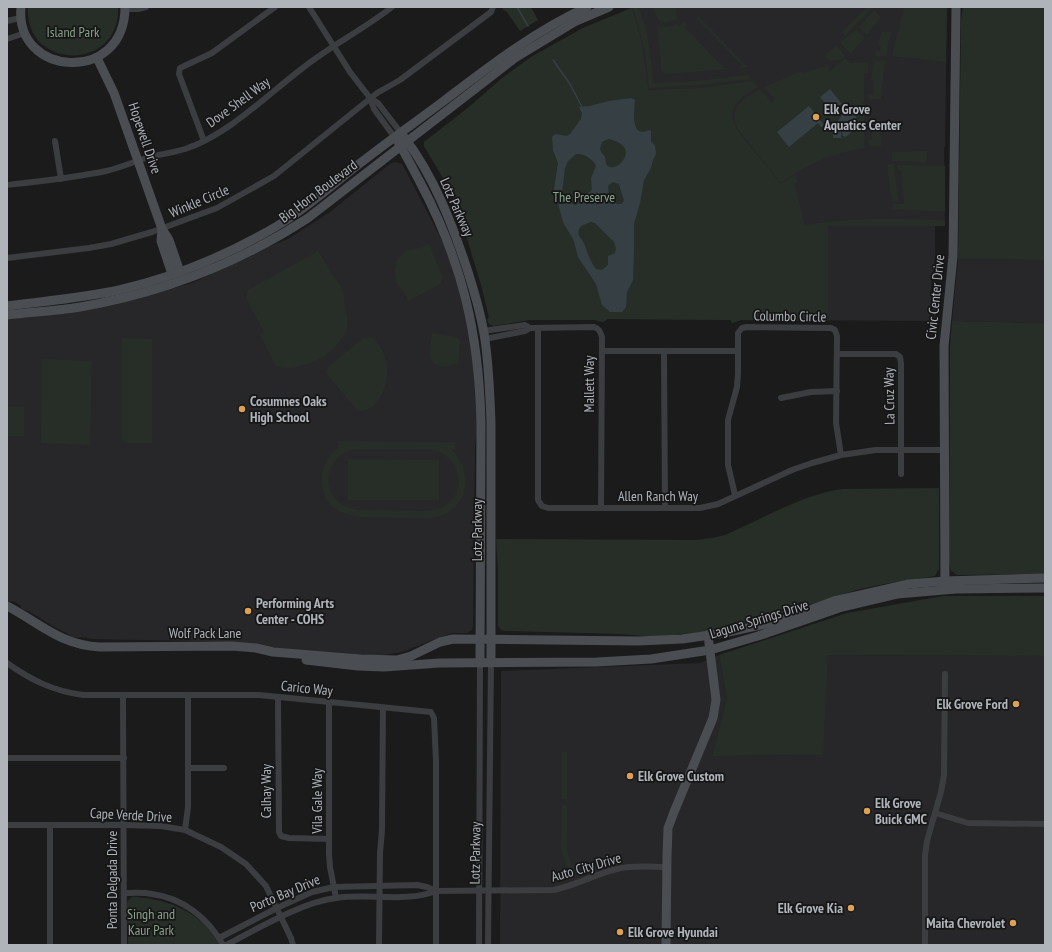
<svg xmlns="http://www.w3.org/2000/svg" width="1052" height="952" font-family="'PT Sans Narrow',sans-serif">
	<rect width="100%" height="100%" fill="#1b1b1c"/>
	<g fill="#272729">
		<path d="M633,7H947L945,147H944L945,226H935V256L930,295L937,305L935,321L741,320L732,323L731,320L608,319L603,322L595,320H529L493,326L489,324L487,320L489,317L482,288L459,212L443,178L424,146V142L469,107L501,79L531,57L583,28Z"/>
		<path d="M396,162L402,164L408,175L448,252L465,311L473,356L478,427L475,447L473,625L472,630L467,633H452L402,652L377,656L333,652L279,649L249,644L201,641L92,639L81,637L75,638L72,637L67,633L58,629L28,611L22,609L20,605L13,601L10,602L7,601V318L123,302L192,283L258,253L268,247L288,239L330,212L391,163Z"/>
		<path d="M958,259L1045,260V323L952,321Z"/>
		<path d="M719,655L727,698L712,756L822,755L827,655L1045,656V945H500L501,671L700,663Z"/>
	</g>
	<g fill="#272e27" fill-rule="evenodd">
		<path d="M28,7H118C121,72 24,71 28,7Z"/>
		<path d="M503,7H531L538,20L520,31L507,12L503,10Z"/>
		<path d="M633,7H638C649,30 650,58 654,83L696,81L748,75L751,79L707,84L649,88L645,50Z"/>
		<path d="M653,7H676L677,19C661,24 658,24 653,7Z"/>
		<path d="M867,7H873L845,36L842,32Z"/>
		<path d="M904,7H947L946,62L922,59L892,56Z"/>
		<path d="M963,7H1045V260L958,259L961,19Z"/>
		<path d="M632,8L642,43L648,90L700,88L753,81L758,87C719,108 730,123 754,151C763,162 772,173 781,184L795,175L798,182L794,183L805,225C852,218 897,217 945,221V226H828V321H825L741,320L732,323L731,320L608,319L603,322L595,320H529L493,326L489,324L487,320L489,317L482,288L459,212L443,178L424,146V142L469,107L501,79L531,57L583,28Z"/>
		<path d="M874,10L881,17L867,35L859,27Z"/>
		<path d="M699,17L748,67L739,68L742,65L696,18Z"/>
		<path d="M683,22L687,24L684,27L725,69L729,67V69L668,74L664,73L661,69L660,49L657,26L667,27L677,24V26L682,24Z"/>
		<path d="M856,29L865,38L850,53L840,43Z"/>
		<path d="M882,32H891L886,56H875L876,51H880L881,46L878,45Z"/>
		<path d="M836,46L846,56L843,59L830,61L824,55Z"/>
		<path d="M845,58L850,63L868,62V73H864V102H862V104H864V148C833,153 806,164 781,183L738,129C727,108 744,98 760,89L772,103L775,99L764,87L802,71L804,73L827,66L830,69L829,70L830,71Z"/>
		<path d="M874,61H885L881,99H869V95H873L874,81L871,80Z"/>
		<path d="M872,120H880L881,146H869L868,140H872Z"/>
		<path d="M927,151V162L892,161V152Z"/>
		<path d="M887,164H894L898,201H892Z"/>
		<path d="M897,165L945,166V212L893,209L892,204H904L901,170H898Z"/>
		<path d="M429,244L443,277L440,284L408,301C407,298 406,294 404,292C402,289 399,288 398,285C391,273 395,256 408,250C412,249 416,249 420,248C423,247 426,245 429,244Z"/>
		<path d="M318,251L343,291L348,325L345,334L337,345L324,357L308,364L291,368L276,366L260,335L264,332L246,298L248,290Z"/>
		<path d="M952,321L1045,323V574L957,575L951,571L949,559L950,347Z"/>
		<path d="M432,333L457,337L460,341L458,365C453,364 447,367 442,366C423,363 432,344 432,333Z"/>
		<path d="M372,337C389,353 392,377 380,397C374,406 369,411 358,411L327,374L328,367L364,338Z"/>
		<path d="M122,338L152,339V443H126L122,439Z"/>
		<path d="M42,359L92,361L90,445L41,443Z"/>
		<rect x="7" y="407" width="17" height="29"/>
		<path d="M338,441L455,442V449H451C473,469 470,506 440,516C427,520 411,518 398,518C369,517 325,523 322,483C321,469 327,456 338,448ZM354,449H428C462,452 471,497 438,509C429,512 418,511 408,511C392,510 375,510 359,510C321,507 318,458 354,449Z"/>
		<path d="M348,459L439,460V500H348Z"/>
		<path d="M939,488V569L935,576L885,584L860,589L770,617L710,631L690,633L655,637L621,634L505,631L501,630L498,626V568L496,539L696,540L712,538L725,535C762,519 803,494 843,489Z"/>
		<path d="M943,596H1045V656L828,655L823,755L712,756L727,698L719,655L847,613Z"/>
		<rect x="562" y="752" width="5" height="47"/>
		<path d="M562,805H567V849L572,866L579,872L571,875L561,850Z"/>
		<path d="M132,897C136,896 140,898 145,898C176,902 204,916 219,945H128L127,902Z"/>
	</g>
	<g fill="#363f44" fill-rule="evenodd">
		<path d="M830,89L842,104L832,112L820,97Z"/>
		<path d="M631,98L635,100C634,111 630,139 649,130L651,131V141L655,146L656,154L653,160L651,168L644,180L640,203L634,224V253L633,280L627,292L626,307L622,312H610L602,305L596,284L578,257L574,241L563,222L554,189L558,163L553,150L552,137L555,134L567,136L570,134L581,119L582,113L579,107L589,106L609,101ZM608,139C611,139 613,140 617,142C638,151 616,173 608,166C605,164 606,160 605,157C603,154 601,153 600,149L602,142ZM576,154C583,153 594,159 596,166L591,178L592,189L590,192L581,196L578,203L575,205L564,199L562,193L565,168L568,161ZM613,182L619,184L624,201L621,204H617L609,195L608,186ZM591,222L595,223L614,242L616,248L615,253L608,256V265L602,270L596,269C590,261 588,254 585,246C583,238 574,236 581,226Z"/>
		<path d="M809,106L824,125L821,127L818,123L789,147L777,132Z"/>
		<path d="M850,109L854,110C859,120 854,133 845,137L843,136L841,130V138H833V130H837L836,124L843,113Z"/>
	</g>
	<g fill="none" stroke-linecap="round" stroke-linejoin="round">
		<g stroke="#363f44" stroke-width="1.5">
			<path d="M517,7L528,26"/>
			<path d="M553,60L570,84L582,107"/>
		</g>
		<g stroke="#3c3d41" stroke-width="6">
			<path d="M309,7L350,72L370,98L378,103L401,133"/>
			<path d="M125,9H138L146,7"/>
			<path d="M7,21L20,18"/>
			<path d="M7,39L25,33"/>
			<path d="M370,98L374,109L395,138"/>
			<path d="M55,141L61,179"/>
			<path d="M204,141L179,74L180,68L212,53L275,7"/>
			<path d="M7,185C40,181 73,178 106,171C120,168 133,162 146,158C159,154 173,153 185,149C228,135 268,94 304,67C332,45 364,29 392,7"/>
			<path d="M7,258L89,248L111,244L152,232L217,208L274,176L377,93L400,80L491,12L493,7"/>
			<path d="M538,328V500L542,506L548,508H700L718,504L792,470L812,463L841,455L876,450H944"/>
			<path d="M483,331L525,325L530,328"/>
			<path d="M485,339L525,331L530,328L594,327C600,329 600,332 602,337L601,508"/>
			<path d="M602,351H738"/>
			<path d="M664,351L665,508"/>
			<path d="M837,354H896L900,357L901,363V474"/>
			<path d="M781,398L811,392L837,391"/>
			<path d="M735,495L728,465V420L737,387L738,373V333L742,328L747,327L831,328L835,330L837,336L836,423L841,455"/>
			<path d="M7,663C31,680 53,691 83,695H259L431,712L434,718L436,761V945"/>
			<path d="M123,696L124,945"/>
			<path d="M278,697L279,832L281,836L289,838L329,839"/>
			<path d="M329,703V854L330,867L336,898"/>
			<path d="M7,758H124"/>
			<path d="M188,768H224"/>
			<path d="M935,813L968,823L1045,824"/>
			<path d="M7,825H124L161,826L185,830L221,847L246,864L266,886L291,938L293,945"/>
			<path d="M50,825V945"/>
			<path d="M185,830L188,807V696"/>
			<path d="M124,893C133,893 143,892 152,894C183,898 208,918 223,945"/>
			<path d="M219,938L277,908L312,892L334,887L417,885L427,887L436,891"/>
			<path d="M226,945C257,929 302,902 336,898C369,893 405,903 436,891L553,890C575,886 595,874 617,869C633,865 650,867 667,867"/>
			<path d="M379,945L380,853L382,830L383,708"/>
			<path d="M479,945L480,663"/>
			<path d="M488,945L491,663"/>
			<path d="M925,945V855L927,841L941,792L944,775L945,674"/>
		</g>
		<g stroke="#4a4d51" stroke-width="9">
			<path d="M21,7C14,77 125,85 125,7"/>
			<path d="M97,58L114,93L162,229L169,240L180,272"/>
			<path d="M404,137C434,176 453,226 468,272C475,294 482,318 485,340C489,368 490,395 491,423V663"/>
			<path d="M398,142C406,155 413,169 420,182C462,261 479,333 481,423L480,663"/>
			<path d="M162,229L161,241L172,274"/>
			<path d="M7,306C44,301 83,298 119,290C175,277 228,255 277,226C306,209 332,185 359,164C387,142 417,121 445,100C491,65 535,31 587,7"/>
			<path d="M7,315C31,312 56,311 80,307C161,293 239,263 308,218L515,58L576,21L609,7"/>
			<path d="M945,585L944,346L953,256L956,7"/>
			<path d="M7,606C40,623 60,645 100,647L232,646L256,648L273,652L361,659L397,660L411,656L440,642L453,639L638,641L682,639L724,633L780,621L834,601L909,584L945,581L1045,578"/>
			<path d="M306,660L358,666L384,667L439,663L597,662L651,659L710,650L758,636L842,607L897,594L956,589L1045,588"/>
			<path d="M666,945L667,856L668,828L674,812L713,718L716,700L708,635"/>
		</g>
	</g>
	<g fill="#dca153" stroke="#161617" stroke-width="1.5">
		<circle cx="816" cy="117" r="4"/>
		<circle cx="242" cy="409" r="4"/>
		<circle cx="248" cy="611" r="4"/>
		<circle cx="1016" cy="704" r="4"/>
		<circle cx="630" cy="776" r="4"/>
		<circle cx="867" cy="811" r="4"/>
		<circle cx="851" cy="908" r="4"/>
		<circle cx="1013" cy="923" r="4"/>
		<circle cx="620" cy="932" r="4"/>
	</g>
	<g text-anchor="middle" stroke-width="3.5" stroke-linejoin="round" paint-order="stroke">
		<g font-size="14" fill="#8aa289" stroke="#161617">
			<text x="73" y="37">Island Park</text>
			<text x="584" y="202">The Preserve</text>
			<text x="151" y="919">Singh and<tspan x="151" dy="16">Kaur Park</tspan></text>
		</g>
		<g font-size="14" fill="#afb3ba" stroke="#161617">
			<text transform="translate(238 102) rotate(-36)" y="5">Dove Shell Way</text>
			<text transform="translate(145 138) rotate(71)" y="5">Hopewell Drive</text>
			<text transform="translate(318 191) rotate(-37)" y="5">Big Horn Boulevard</text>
			<text transform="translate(199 201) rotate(-23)" y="5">Winkle Circle</text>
			<text transform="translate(457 207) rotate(66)" y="5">Lotz Parkway</text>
			<text transform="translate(935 297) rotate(-84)" y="5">Civic Center Drive</text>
			<text transform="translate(790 316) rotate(1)" y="5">Columbo Circle</text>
			<text transform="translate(589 384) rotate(-90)" y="5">Mallett Way</text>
			<text transform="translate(889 396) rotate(-91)" y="5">La Cruz Way</text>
			<text x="658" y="501">Allen Ranch Way</text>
			<text transform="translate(477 530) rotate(-90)" y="5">Lotz Parkway</text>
			<text transform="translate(759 619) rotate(-17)" y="5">Laguna Springs Drive</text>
			<text x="205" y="638">Wolf Pack Lane</text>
			<text transform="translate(307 688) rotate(6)" y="5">Carico Way</text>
			<text transform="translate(266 791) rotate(-90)" y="5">Calhay Way</text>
			<text transform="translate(317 801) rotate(-90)" y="5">Vila Gale Way</text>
			<text transform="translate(131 815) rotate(3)" y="5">Cape Verde Drive</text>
			<text transform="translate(475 853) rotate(-89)" y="5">Lotz Parkway</text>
			<text transform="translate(586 867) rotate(-16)" y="5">Auto City Drive</text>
			<text transform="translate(112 880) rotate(-90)" y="5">Ponta Delgada Drive</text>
			<text transform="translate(285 893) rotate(-23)" y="5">Porto Bay Drive</text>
		</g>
		<g font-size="14" font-weight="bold" fill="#afb3ba" stroke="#161617" text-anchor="start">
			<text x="824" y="114">Elk Grove<tspan x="824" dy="16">Aquatics Center</tspan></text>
			<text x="250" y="406">Cosumnes Oaks<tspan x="250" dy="16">High School</tspan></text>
			<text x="256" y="608">Performing Arts<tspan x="256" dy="16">Center - COHS</tspan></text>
			<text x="1008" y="709" text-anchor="end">Elk Grove Ford</text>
			<text x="638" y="781">Elk Grove Custom</text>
			<text x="875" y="808">Elk Grove<tspan x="875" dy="16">Buick GMC</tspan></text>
			<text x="843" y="913" text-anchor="end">Elk Grove Kia</text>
			<text x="1005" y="928" text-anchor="end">Maita Chevrolet</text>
			<text x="628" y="937">Elk Grove Hyundai</text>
		</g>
	</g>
	<rect width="1052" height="952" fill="none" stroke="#afb3ba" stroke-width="16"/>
</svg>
